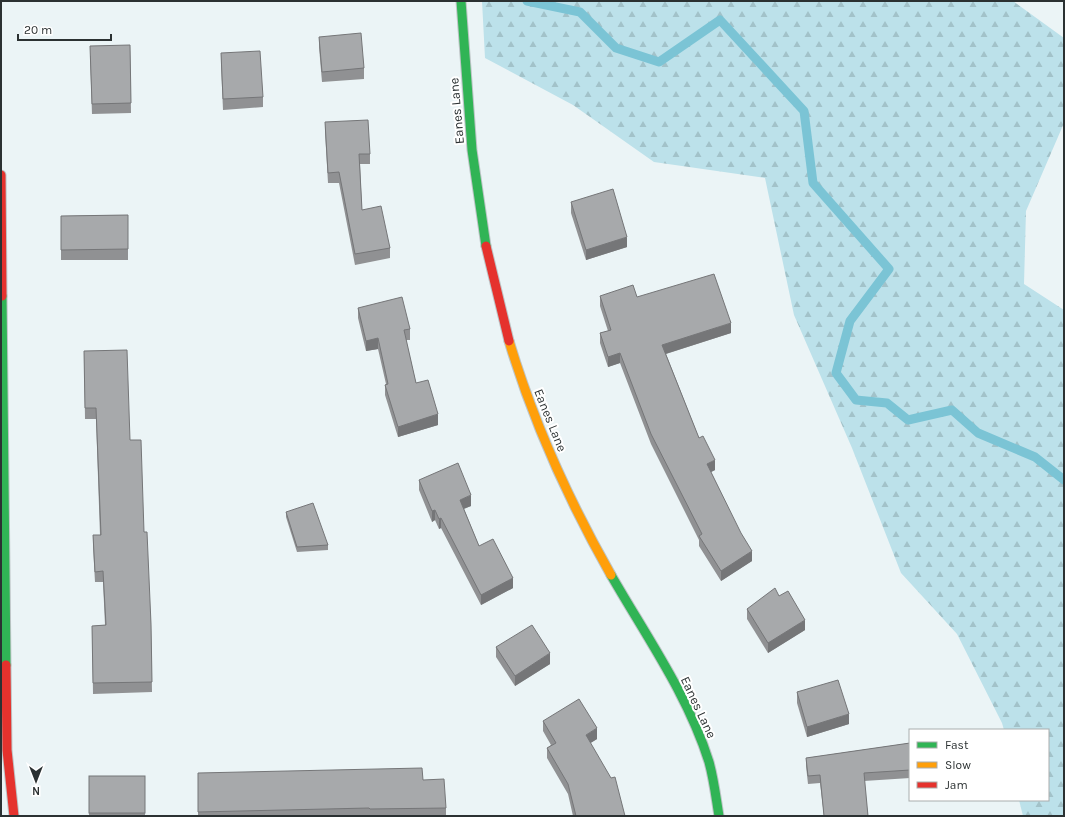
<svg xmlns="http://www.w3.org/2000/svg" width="1065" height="817" font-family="Karla,sans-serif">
	<defs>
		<pattern id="forest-firs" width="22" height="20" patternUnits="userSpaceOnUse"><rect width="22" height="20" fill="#bce1ea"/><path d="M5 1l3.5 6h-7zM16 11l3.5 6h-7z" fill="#a2c2c9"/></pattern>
	</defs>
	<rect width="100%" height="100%" fill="#ebf4f6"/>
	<path fill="url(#forest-firs)" d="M482,1H1013L1064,38V123L1026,211L1024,284L1064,310V816H1023L1019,800H1048V730H1004L1002,723L957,634L901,573L852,448L794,315L765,178L654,162L573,105L485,58Z"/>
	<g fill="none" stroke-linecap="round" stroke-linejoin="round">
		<path stroke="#7bc4d5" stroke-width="9" d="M527,1L580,12L616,48L659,62L720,20L804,111L813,183L889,269L850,321L836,373L856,400L887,403L908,420L952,410L978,433L1035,457L1064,480"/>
		<defs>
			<g id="fast">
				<path d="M461,1L472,150L486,246"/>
				<path d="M2,296L6,665"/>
				<path d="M611,575C646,636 688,695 709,762C714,780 716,798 719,816"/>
			</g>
			<path id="slow" d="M509,341C534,424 569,501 611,575"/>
			<g id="jam">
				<path d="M1,175L2,296"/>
				<path d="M486,246L509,341"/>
				<path d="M6,665L7,750L14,816"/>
			</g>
		</defs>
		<use href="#fast" stroke="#bdc4c6" stroke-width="11"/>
		<use href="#slow" stroke="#bdc4c6" stroke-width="11"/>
		<use href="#jam" stroke="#bdc4c6" stroke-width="11"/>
		<use href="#fast" stroke="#30b455" stroke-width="9"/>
		<use href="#slow" stroke="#ff9f0a" stroke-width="9"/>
		<use href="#jam" stroke="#e5322d" stroke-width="9"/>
	</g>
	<g fill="#909193">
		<path d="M319,37L364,68V79L322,82L319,47Z"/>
		<path d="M130,45L131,113L92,114L90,56Z"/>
		<path d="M221,53L263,97V107L223,110L221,64Z"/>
		<path d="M325,122L370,154V164H360L362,210L390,248V258L355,265L339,183H328L325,132Z"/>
		<path d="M571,202L627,247L586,260L571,213Z"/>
		<path d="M128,215V260H61V216Z"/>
		<path d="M600,296L637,297L731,333L666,354L699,438L715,470L711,472L752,561L721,581L699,546V540L651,444L620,363L608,367L600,343V333L608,331L600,306Z"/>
		<path d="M358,308L410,329V340H406L416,383L438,425L398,437L385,395V385L386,384L378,349L366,351L358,318Z"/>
		<path d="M84,351L130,440L144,532L151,624L152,692L93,694L92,626L105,625L103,582H95L93,546V535H100L96,419H85Z"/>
		<path d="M419,480L471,506L464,509L479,546L513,588L481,605L441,528L439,529L435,520L432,522L419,490Z"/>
		<path d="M286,512L328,545V550L297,552L286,517Z"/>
		<path d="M779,596L805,630L768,653L747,619V609Z"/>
		<path d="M496,647L550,664L515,686L496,657Z"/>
		<path d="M797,692L849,724L807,737L797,703Z"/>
		<path d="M543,721L597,739L590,743L625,816H573L568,794L547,758V748L551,745L543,731Z"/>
		<path d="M910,743V778L864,781L868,816H824L820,783L808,784L806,766V758Z"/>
		<path d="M198,773L423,780L446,808V816H198Z"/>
		<rect x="89" y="776" width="56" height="40"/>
	</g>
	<g fill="#757678">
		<path d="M627,237V247L586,260V250Z"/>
		<path d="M731,323V333L662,355V345Z"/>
		<path d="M378,338V349L366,351V341Z"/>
		<path d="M620,353V363L608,367V357Z"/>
		<path d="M438,414V425L398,437V427Z"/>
		<path d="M715,460V470L707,474V464Z"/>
		<path d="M471,495V506L460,510V500Z"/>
		<path d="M435,510V520L432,522V511Z"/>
		<path d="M441,518V528L439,529V519Z"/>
		<path d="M752,551V561L721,581V571Z"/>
		<path d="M513,578V588L481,605V595Z"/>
		<path d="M805,620V630L768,653V643Z"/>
		<path d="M550,653V664L515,686V676Z"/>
		<path d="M849,714V724L807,737V727Z"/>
		<path d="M597,728V739L586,746V735Z"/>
	</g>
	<g fill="#a7a9ab" stroke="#757678">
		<path d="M361,33L364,68L322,72L319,37Z"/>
		<path d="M130,45L131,103L92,104L90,46Z"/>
		<path d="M260,51L263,97L223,99L221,53Z"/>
		<path d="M368,120L370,154H359L362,210L381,206L390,248L355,254L339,172L328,173L325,122Z"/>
		<path d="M613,189L627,237L586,250L571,202Z"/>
		<path d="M128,215V249L61,250V216Z"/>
		<path d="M714,274L731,323L662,345L699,438L703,436L715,460L707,464L741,533L752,551L721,571L699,536L702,534L651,434L620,353L608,357L600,333L611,330L600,296L633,285L637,297Z"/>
		<path d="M402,297L410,329L404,330L416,383L428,380L438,414L398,427L385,385L388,384L378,338L366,341L358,308Z"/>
		<path d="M127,350L130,440H141L144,532H147L151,624L152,682L93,683L92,626L106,625L103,571L95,572L93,535H101L96,408H85L84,351Z"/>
		<path d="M458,463L471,495L460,500L479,546L493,539L513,578L481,595L441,518L439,519L435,510L432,511L419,480Z"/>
		<path d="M313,503L328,545L297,547L286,512Z"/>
		<path d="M775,588L779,596L788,591L805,620L768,643L747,609Z"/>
		<path d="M532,625L550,653L515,676L496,647Z"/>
		<path d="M838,680L849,714L807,727L797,692Z"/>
		<path d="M579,699L597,728L586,735L611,778L615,777L625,816H576L568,784L547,748L556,743L543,721Z"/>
		<path d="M910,743V770L864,773L868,816H824L820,775L808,776L806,758Z"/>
		<path d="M422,768L423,780L444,779L446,808L370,809L369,808L198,812V773Z"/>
		<rect x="89" y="776" width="56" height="37"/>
	</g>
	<g text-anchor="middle" stroke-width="4" stroke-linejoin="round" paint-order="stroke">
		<g font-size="13" fill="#2b3132" stroke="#fff">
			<text transform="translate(456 111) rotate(-95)" y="5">Eanes Lane</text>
			<text transform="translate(551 420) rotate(68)" y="5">Eanes Lane</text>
			<text transform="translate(699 707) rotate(65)" y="5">Eanes Lane</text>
		</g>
	</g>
	<rect width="1065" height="817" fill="none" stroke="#2b3132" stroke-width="4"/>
	<rect x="909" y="729" width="140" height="72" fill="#ffffff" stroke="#aaadad"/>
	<rect x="917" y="742" width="20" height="6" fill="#30b455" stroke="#aaadad"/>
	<text x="945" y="749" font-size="12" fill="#2b3132">Fast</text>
	<rect x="917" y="762" width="20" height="6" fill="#ff9f0a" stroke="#aaadad"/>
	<text x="945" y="769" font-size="12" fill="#2b3132">Slow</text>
	<rect x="917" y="782" width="20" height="6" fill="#e5322d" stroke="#aaadad"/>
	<text x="945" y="789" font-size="12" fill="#2b3132">Jam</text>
	<g transform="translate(36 781) rotate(180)" stroke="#ffffff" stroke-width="3" paint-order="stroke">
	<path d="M0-3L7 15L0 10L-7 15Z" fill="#2b3132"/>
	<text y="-6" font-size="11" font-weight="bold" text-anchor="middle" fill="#2b3132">N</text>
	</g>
	<path d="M18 34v6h93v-6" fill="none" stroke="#2b3132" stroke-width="2"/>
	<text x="24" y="34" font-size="12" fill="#2b3132" stroke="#ffffff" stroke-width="3" paint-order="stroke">20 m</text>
</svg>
